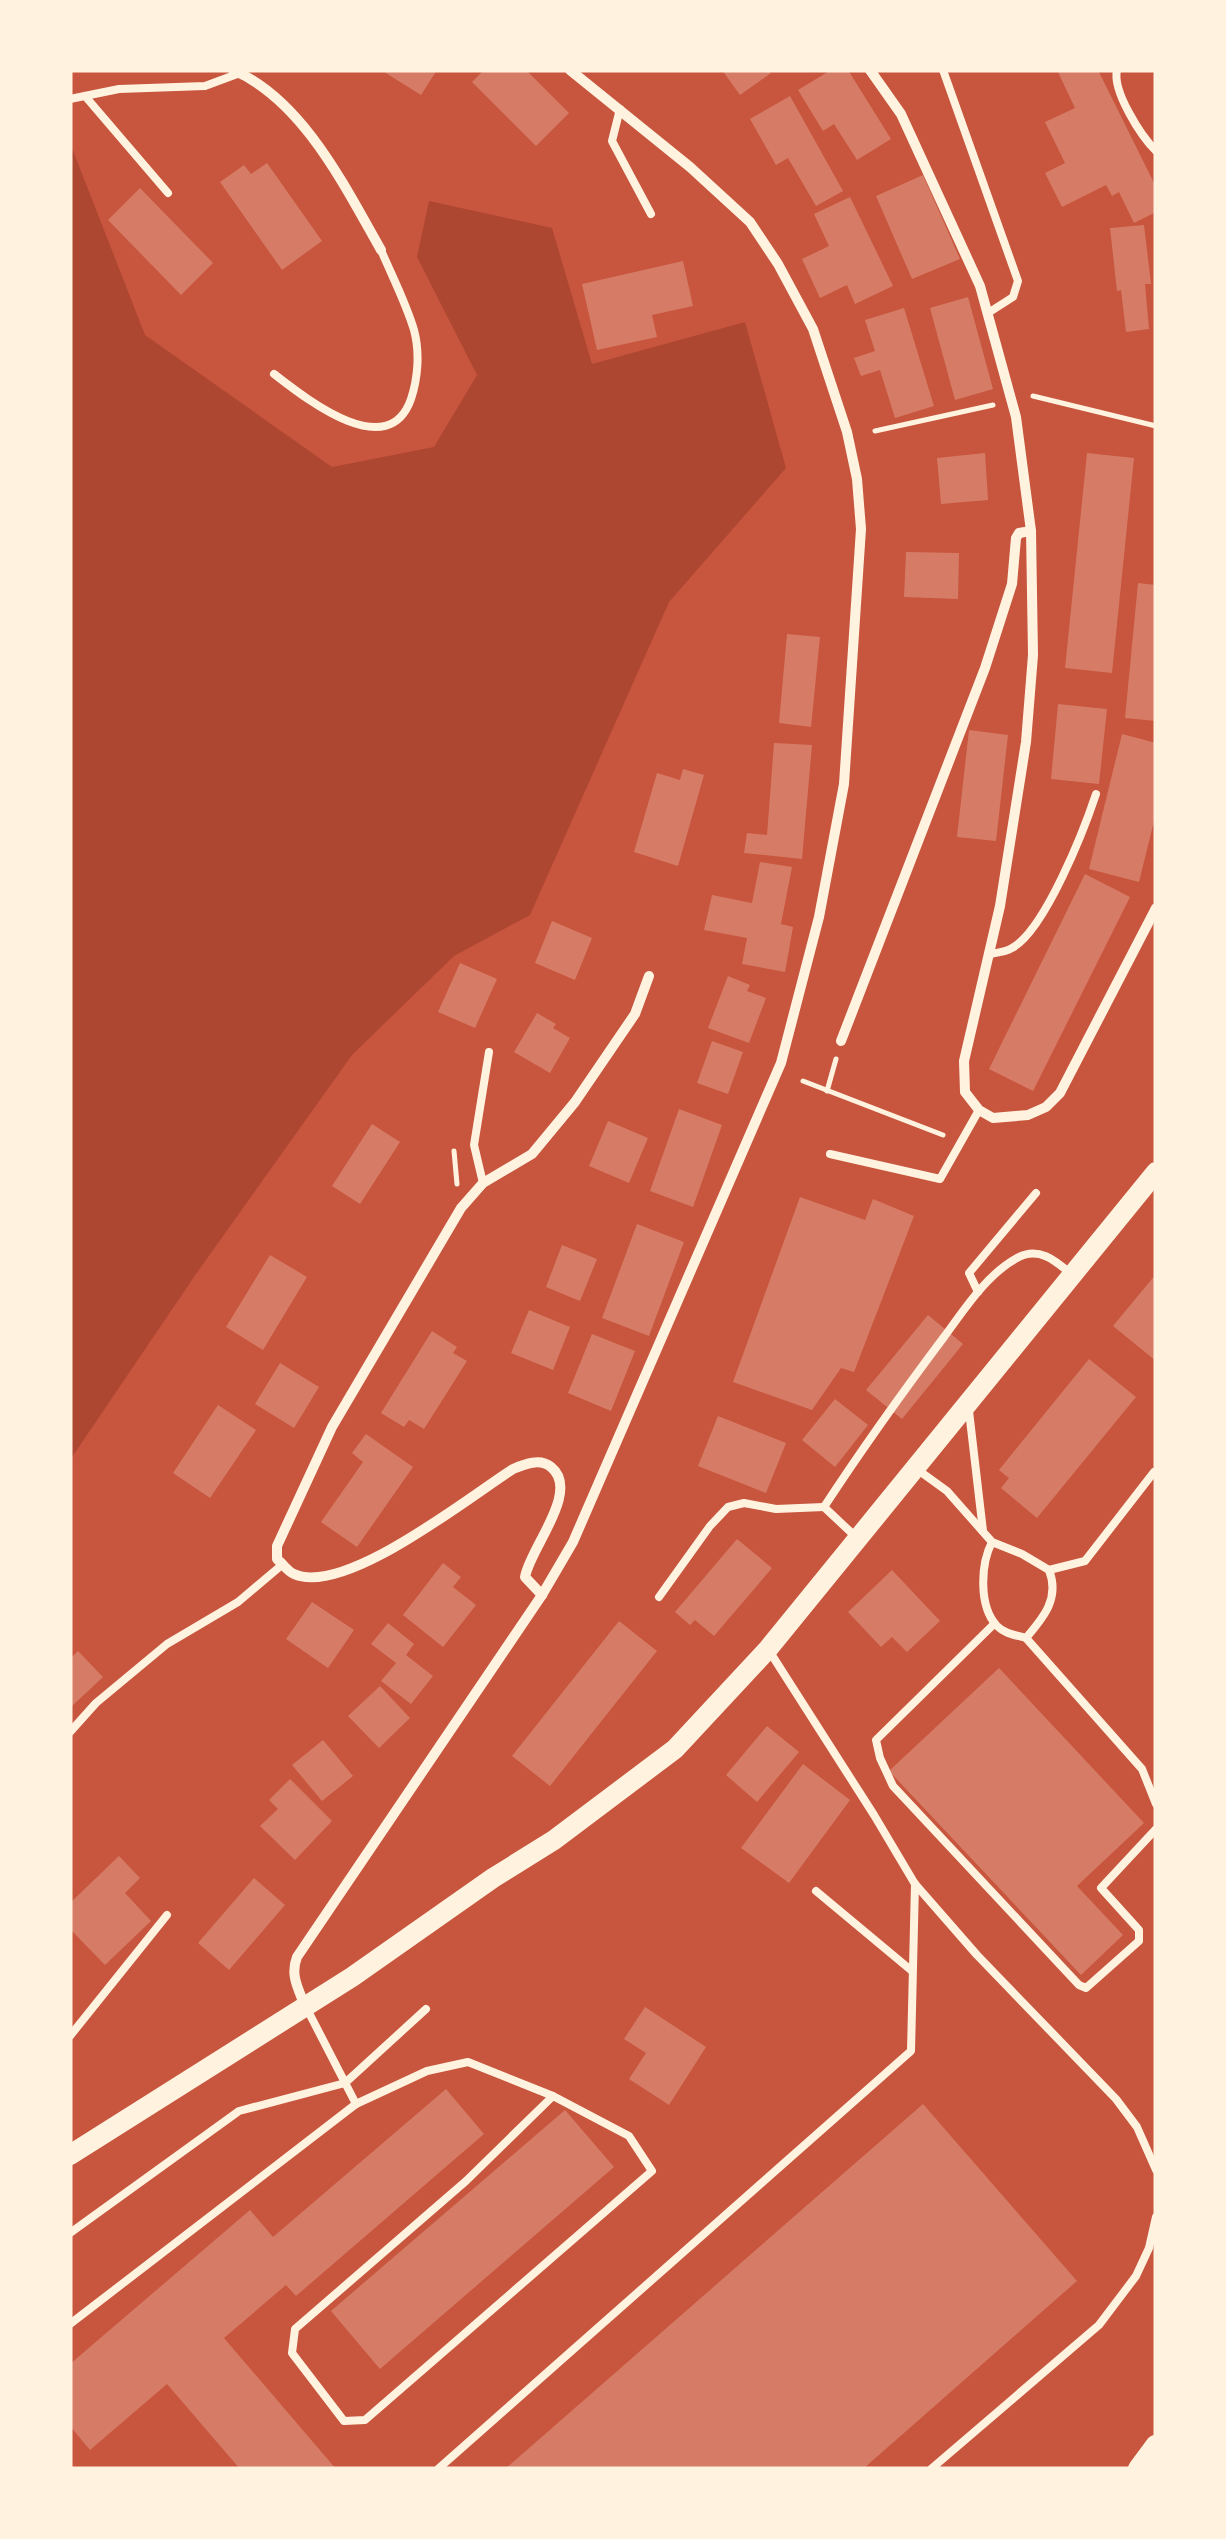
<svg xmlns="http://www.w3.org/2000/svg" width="1226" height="2539" font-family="'Space Grotesk',sans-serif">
	<rect width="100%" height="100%" fill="#c8553d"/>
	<path fill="#ae4732" d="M70,143L145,335L332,467L434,447L477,375L417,257L429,201L552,228L592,364L745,322L786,468L669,602L530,915L454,956L352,1055L196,1274L70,1460Z"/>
	<g fill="#d67c66">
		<path d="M381,70H437L421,95Z"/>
		<path d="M484,70H526L569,113L536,146L472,82Z"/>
		<path d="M722,70H769L771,73L740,95Z"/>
		<path d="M831,70H848L891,139L857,160L834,124L823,131L798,90Z"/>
		<path d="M1057,70H1098L1156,187V212L1134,223L1119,192L1112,196L1106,185L1062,207L1045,173L1065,163L1045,122L1075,108Z"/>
		<path d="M790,96L843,191L816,206L788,158L776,165L750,119Z"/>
		<path d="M267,163L322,241L282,270L220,182L244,165L251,174Z"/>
		<path d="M923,175L960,259L912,279L876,196Z"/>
		<path d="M140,188L213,263L181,295L108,220Z"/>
		<path d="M850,197L893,286L855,304L847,285L820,298L802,259L829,246L814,214Z"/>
		<path d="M1144,225L1151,284H1145L1149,329L1126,332L1121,290L1117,291L1110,228Z"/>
		<path d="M683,261L693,306L652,315L657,337L597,350L582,284Z"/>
		<path d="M968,297L993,389L955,400L930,308Z"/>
		<path d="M904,308L934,406L895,418L880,370L861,376L854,358L875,351L865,320Z"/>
		<path d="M985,453L988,500L941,504L937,458Z"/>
		<path d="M1087,453L1134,458L1112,673L1065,668Z"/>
		<path d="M906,552L959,553L958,599L904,597Z"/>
		<path d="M1138,583L1156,585V721L1125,718Z"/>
		<path d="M787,634L820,637L811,727L779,723Z"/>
		<path d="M1058,704L1107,709L1099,784L1051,779Z"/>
		<path d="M969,730L1008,735L996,841L957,837Z"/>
		<path d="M1122,734L1156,743V813L1139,882L1089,869Z"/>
		<path d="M774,743L812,745L802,859L744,853L747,833L767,835Z"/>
		<path d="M683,769L704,775L678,866L634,852L657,773L680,780Z"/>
		<path d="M760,862L792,867L781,924L793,927L785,972L742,964L747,938L704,930L712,895L752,903Z"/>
		<path d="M1085,874L1130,897L1033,1091L989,1069Z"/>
		<path d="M552,921L592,938L575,980L535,963Z"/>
		<path d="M460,963L497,979L475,1028L438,1012Z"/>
		<path d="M728,976L750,985L747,991L766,998L749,1043L708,1028Z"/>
		<path d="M537,1013L556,1024L553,1028L570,1038L550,1073L514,1052Z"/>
		<path d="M712,1041L743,1052L728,1094L697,1083Z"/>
		<path d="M679,1109L722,1125L693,1207L650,1191Z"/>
		<path d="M608,1121L648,1138L629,1183L589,1166Z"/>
		<path d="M372,1124L400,1142L360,1204L332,1186Z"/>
		<path d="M800,1197L865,1220L873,1199L914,1216L854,1372L841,1368L812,1410L733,1382Z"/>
		<path d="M637,1224L684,1242L649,1336L602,1318Z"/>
		<path d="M562,1245L597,1259L580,1301L546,1287Z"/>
		<path d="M270,1255L307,1277L263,1350L226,1327Z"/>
		<path d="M1156,1274V1361L1113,1326Z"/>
		<path d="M529,1310L570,1327L553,1370L511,1353Z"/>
		<path d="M928,1315L963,1344L902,1419L866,1390Z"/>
		<path d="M432,1331L457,1347L453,1353L467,1361L424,1429L409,1420L404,1427L381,1413Z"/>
		<path d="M592,1334L635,1351L611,1411L568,1393Z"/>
		<path d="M1089,1359L1136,1397L1037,1518L1001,1488L1009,1478L999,1470Z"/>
		<path d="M280,1363L319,1387L294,1428L255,1404Z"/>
		<path d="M835,1399L868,1425L835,1467L802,1440Z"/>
		<path d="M218,1405L256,1430L210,1498L173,1473Z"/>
		<path d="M718,1416L786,1443L766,1493L698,1466Z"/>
		<path d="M366,1434L413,1467L357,1547L321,1522L363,1462L352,1453Z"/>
		<path d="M737,1539L772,1568L714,1636L695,1620L690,1625L675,1612Z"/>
		<path d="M443,1563L461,1577L453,1587L476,1605L443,1647L403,1615Z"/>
		<path d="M892,1570L940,1621L907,1652L892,1637L881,1647L848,1612Z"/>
		<path d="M312,1602L354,1630L328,1668L286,1639Z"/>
		<path d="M619,1621L657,1651L550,1786L512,1756Z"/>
		<path d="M388,1623L414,1644L406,1655L433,1676L411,1704L381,1681L396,1663L371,1644Z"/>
		<path d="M78,1651L103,1677L70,1708V1659Z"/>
		<path d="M999,1668L1144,1823L1077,1886L1123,1935L1081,1975L889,1771Z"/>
		<path d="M380,1686L410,1718L379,1748L348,1716Z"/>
		<path d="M767,1726L799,1752L757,1802L726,1775Z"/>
		<path d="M323,1740L353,1776L322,1801L292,1765Z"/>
		<path d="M803,1764L850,1800L789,1883L741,1848Z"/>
		<path d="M290,1779L332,1821L295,1860L260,1826L278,1809L269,1800Z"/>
		<path d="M119,1856L140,1878L125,1893L151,1921L105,1965L70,1929V1903Z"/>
		<path d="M254,1878L285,1905L229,1970L198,1943Z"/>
		<path d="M645,2007L706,2047L669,2105L629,2079L646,2053L624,2039Z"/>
		<path d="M446,2089L484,2134L296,2296L286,2285L224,2338L336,2469H240L167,2384L90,2450L70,2426V2364L250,2210L273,2237Z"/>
		<path d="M923,2104L1077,2281L863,2469H505Z"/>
		<path d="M565,2110L614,2167L380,2369L331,2311Z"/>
	</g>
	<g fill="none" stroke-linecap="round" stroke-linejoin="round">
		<g stroke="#fff3e0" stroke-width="5">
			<path d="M1033,396L1156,426"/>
			<path d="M875,431L993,405"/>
			<path d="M803,1081L943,1135"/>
			<path d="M827,1091L836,1059"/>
			<path d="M454,1151L457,1184"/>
		</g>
		<g stroke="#fff3e0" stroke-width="8">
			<path d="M943,70L1018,281L1013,297L988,313"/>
			<path d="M1117,70C1112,91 1141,136 1156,151"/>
			<path d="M85,96L168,193"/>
			<path d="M70,99L119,89L205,86L240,73"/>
			<path d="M620,109L612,141L651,214"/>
			<path d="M274,374C304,397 388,465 411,399C418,378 420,352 414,330C406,303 392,276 381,250"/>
			<path d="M989,954C996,953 1006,952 1012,948C1045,930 1084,830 1096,794"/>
			<path d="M830,1154L940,1179L979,1110"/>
			<path d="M483,1183L474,1145L489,1052"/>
			<path d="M978,1292L969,1273L1036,1193"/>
			<path d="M969,1411L983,1531"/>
			<path d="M918,1470L947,1491L992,1542L1022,1554L1049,1570L1085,1561L1154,1472"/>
			<path d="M857,1538L824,1507C862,1449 902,1393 944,1337C964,1310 986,1275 1017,1258C1038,1246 1055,1260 1071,1274"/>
			<path d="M992,1542C981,1563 978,1606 997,1626C1005,1634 1016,1635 1026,1638L1142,1769L1156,1804"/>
			<path d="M659,1597L710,1526L728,1507L744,1503L776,1509L824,1507"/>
			<path d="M994,1624L876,1740L880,1758L893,1786L1079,1985L1086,1988L1139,1941V1930L1101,1888L1156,1829"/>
			<path d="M1026,1638C1044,1617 1060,1598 1049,1570"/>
			<path d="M768,1649L874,1815L915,1884L977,1955L1116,2099L1137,2127L1156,2170"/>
			<path d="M70,1732L96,1703L167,1644L238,1602L283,1564"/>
			<path d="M816,1891L912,1971"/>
			<path d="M70,2036L167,1915"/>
			<path d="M356,2104L427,2071L468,2062L553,2096L629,2136L652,2171L365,2420L344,2421L292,2353L295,2329L466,2181L553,2096"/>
			<path d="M70,2233L239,2111L345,2083L426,2009"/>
			<path d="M70,2324L356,2104L307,2009"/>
			<path d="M438,2469L911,2051L915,1884"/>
			<path d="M931,2469L1099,2325L1136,2276L1149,2248L1156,2217"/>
		</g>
		<g stroke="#fff3e0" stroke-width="10">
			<path d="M233,70C303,100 345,187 381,250"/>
			<path d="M870,70L901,114L980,286L1016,417L1031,531L1033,655L1026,742L1000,906L964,1061L965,1092L979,1110L993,1118L1028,1115L1046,1107L1060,1093L1156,908"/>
			<path d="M841,1041L985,668L1012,584L1016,538L1019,533L1031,531"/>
			<path d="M542,1595L525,1577C530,1548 581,1491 551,1467C540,1458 525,1464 513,1469C469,1497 344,1597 294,1574C288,1572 282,1563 277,1559V1546L332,1427L461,1208L483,1183L532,1154L575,1102L635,1014L649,976"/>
			<path d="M305,2006C298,1988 290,1975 297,1957L542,1595L573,1542L781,1063L819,917L844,784L861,529L857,479L847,432L813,329L778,264L750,222L690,167L570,70"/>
		</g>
		<path stroke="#fff3e0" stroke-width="20" d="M70,2155L352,1977L493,1878L554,1840L675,1749L768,1649L1156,1172"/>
		<path stroke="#fff3e0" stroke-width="22" d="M1139,2469L1156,2446"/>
	</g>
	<rect width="1226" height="2539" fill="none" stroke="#fff3e0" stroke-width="145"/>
</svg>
